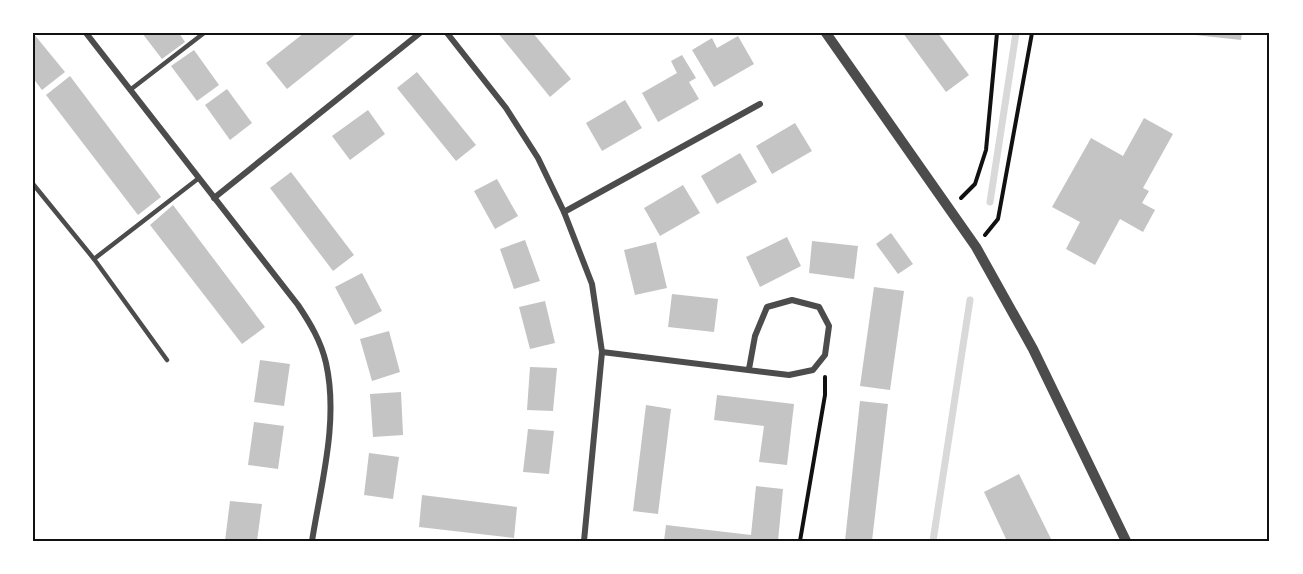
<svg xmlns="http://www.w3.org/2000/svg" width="1303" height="574" font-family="'Alegreya Sans',sans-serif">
	<rect width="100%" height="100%" fill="#fff"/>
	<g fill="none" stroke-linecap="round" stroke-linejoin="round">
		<g stroke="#d9d9d9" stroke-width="7">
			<path d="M990,202L1016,33"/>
			<path d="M933,541L970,300"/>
		</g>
	</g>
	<g fill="#c4c4c4">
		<path d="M33,33L65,72L42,90L33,78Z"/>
		<path d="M142,33H179L185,42L162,59Z"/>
		<path d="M304,33H357L287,89L266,63Z"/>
		<path d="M498,33H533L571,79L550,97Z"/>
		<path d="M903,33H938L969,75L946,92Z"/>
		<path d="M1177,33H1242L1241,40Z"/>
		<path d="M738,36L754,64L714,87L692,50L712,38L717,48Z"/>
		<path d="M194,50L219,85L197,101L171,66Z"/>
		<path d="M682,55L696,78L689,82L699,99L658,122L642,93L677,73L671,61Z"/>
		<path d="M417,72L476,145L456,161L397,88Z"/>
		<path d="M70,76L161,197L138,215L46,95Z"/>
		<path d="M227,89L252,123L230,140L205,105Z"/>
		<path d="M625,100L642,128L602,151L586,123Z"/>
		<path d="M368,110L385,134L350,160L332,136Z"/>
		<path d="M1144,118L1173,134L1143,188L1149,191L1142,203L1155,210L1143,232L1120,219L1095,265L1066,249L1080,222L1052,207L1091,138L1123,156Z"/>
		<path d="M795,123L812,151L772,174L756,146Z"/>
		<path d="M740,153L757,182L717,204L701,176Z"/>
		<path d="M291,172L354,255L333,271L270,188Z"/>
		<path d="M497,179L518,216L495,229L474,191Z"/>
		<path d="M683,185L700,213L660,236L644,208Z"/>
		<path d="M173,205L265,327L242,344L150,225Z"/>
		<path d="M891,233L913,264L898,274L876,244Z"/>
		<path d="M787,237L801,266L760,287L746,257Z"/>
		<path d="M525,240L540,281L514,289L500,249Z"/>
		<path d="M812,241L858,246L854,279L809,273Z"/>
		<path d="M656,242L667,288L635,295L624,250Z"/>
		<path d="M362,273L382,311L355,325L335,287Z"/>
		<path d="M874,287L904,291L890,390L860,386Z"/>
		<path d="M672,294L718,299L714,332L668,327Z"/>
		<path d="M545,301L555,343L530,349L519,307Z"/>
		<path d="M389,331L400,372L372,381L360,339Z"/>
		<path d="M260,360L290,364L284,406L254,402Z"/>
		<path d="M530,367L557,368L553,411L527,410Z"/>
		<path d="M401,392L403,435L373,437L370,394Z"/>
		<path d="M717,395L794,404L787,465L759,462L764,426L714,420Z"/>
		<path d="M860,401L888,404L872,541H845Z"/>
		<path d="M646,405L671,409L658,514L633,511Z"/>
		<path d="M254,422L284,426L278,469L248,465Z"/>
		<path d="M528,429L554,431L549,474L523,472Z"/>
		<path d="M369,453L399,457L393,499L364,495Z"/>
		<path d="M1019,474L1052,541H1007L984,492Z"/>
		<path d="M756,486L783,489L778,541H664L666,525L751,535Z"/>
		<path d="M422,495L517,507L514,538L419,527Z"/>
		<path d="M230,501L262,504L257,541H225Z"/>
	</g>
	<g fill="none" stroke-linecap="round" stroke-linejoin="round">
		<g stroke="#111" stroke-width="4">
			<path d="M961,198L975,184L986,150L997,33"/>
			<path d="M985,235L998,219L1032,33"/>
			<path d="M800,541L825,395V377"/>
		</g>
		<g stroke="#4c4c4c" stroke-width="4.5">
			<path d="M130,90L204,33"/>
			<path d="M33,184L94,259L167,360"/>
			<path d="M94,259L199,178"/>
		</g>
		<g stroke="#4c4c4c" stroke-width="6">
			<path d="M86,33L298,305C310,323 321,341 326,363C339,421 321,484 312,541"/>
			<path d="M447,33L506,108L538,158L564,212L592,284L602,352L584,541"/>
			<path d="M214,198L420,33"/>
			<path d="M564,212L760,104"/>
			<path d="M602,352L789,375L813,370L825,355L829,326L819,307L792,300L767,307L755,336L749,369"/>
		</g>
		<path stroke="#4c4c4c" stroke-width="10" d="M826,33L976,247L1033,349L1126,541"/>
	</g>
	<rect width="1303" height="574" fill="none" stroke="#ffffff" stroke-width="69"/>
	<rect x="34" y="34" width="1234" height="506" fill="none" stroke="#111" stroke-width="2"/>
</svg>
